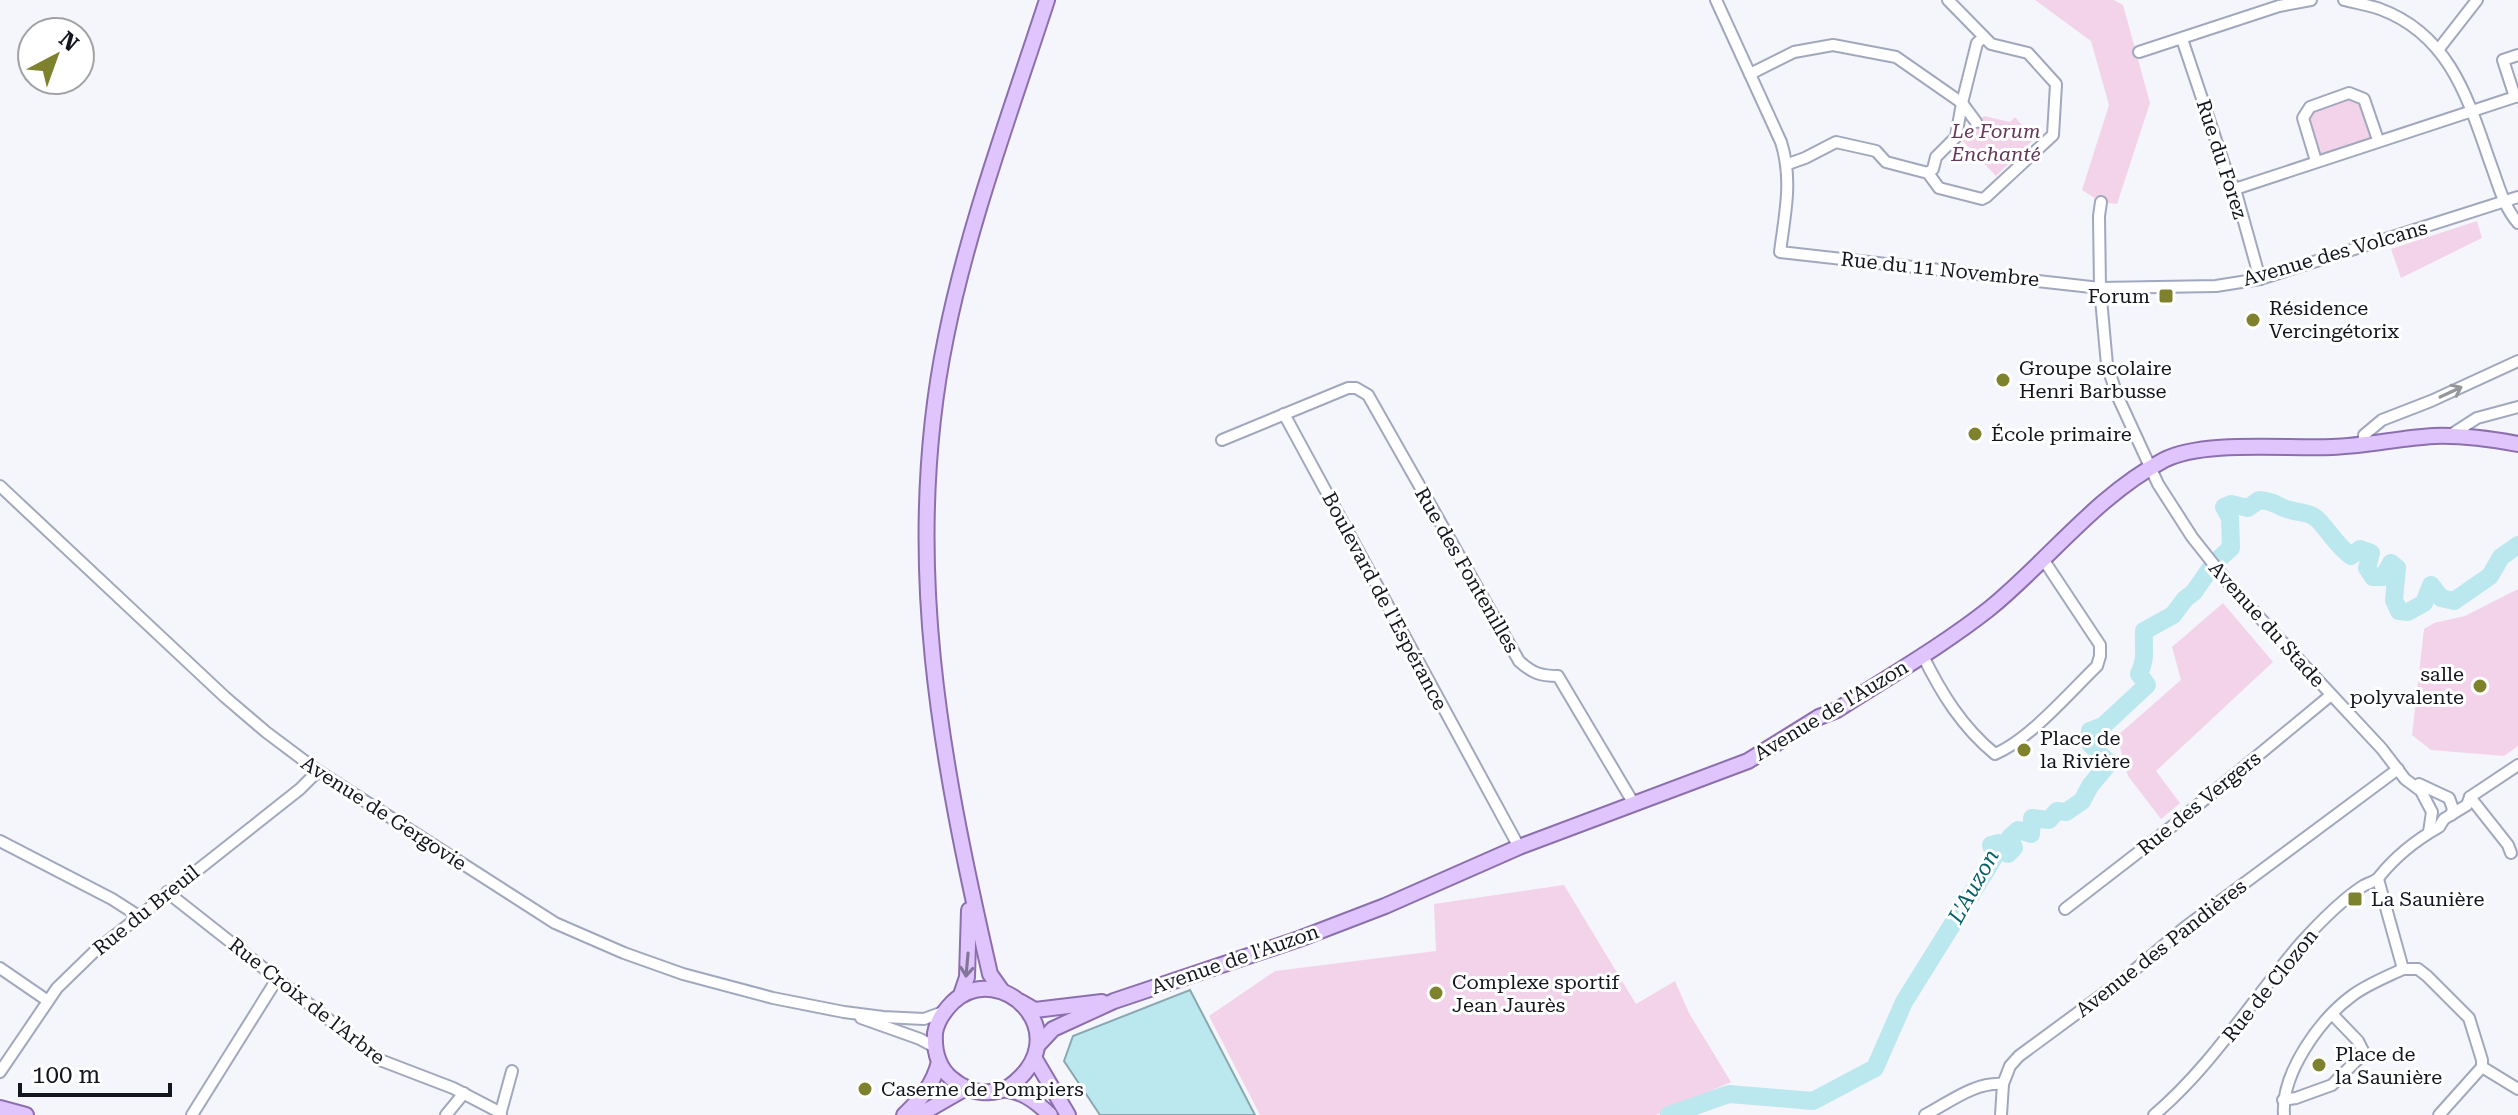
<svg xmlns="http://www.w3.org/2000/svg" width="2518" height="1115" font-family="'Roboto Serif',serif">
	<rect width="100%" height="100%" fill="#f5f6fb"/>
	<g fill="#f3d3e9">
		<path d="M2035,0H2114L2123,5L2150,103L2117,204L2101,202L2082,190L2109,105L2091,41Z"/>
		<path d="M2349,93L2364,99L2378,140L2316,161L2303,118L2310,107Z"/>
		<path d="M1984,116L2010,122L2015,117L2034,139L1996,176L1961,139Z"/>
		<path d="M2477,221L2482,238L2401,278L2391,249Z"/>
		<path d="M2518,589V746L2504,756L2431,750L2412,735L2424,629L2434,623L2465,616Z"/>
		<path d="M2223,603L2273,662L2156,771L2180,803L2161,819L2128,776L2117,736L2181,680L2172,647Z"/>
		<path d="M1564,885L1636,1004L1675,981L1689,1013L1731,1082L1656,1115H1260L1209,1016L1275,971L1436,951L1434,904Z"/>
	</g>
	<path fill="#bbe7ee" stroke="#89a8b0" stroke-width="2" d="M1190,990L1255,1115H1100L1064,1061L1073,1036Z"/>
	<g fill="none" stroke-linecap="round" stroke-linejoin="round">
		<path stroke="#bbe7ee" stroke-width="18" d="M1669,1115L1729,1094L1813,1101L1875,1068L1904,1002L1995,856L1991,845L1999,843L2008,854L2014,848L2010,837L2018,830L2031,834L2032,818L2049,820L2057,811L2066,812L2082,801L2090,786L2109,763L2090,744V731L2103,726L2147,685L2139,674C2147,658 2143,648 2144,631L2173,615L2185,599L2194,592L2214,563L2231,548L2230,518L2224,507L2231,504L2248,508L2259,500C2276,501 2277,507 2290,510C2301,513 2312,512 2320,522C2331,534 2337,546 2351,556L2360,549L2371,553L2367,568L2373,577H2383L2391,563L2397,568L2394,600L2399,611L2408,612L2424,603L2431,585L2441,598L2454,601L2490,576L2501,557L2518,545"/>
		<defs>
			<g id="minor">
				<path d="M1716,0L1781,142C1793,180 1785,213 1780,252L2100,288L2216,286L2260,279L2518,197"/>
				<path d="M2344,0C2356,3 2369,5 2380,9C2450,35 2468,99 2490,162C2498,183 2503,206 2518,223"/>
				<path d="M2182,39L2227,173L2235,189L2260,279"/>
				<path d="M2438,50L2477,0"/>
				<path d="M2139,52L2279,6L2311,0"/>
				<path d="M1750,74L1794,52L1833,45L1896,57L1962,103L1976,122"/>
				<path d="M2515,97L2503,60L2518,55"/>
				<path d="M2316,161L2303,118L2310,107L2349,93L2364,99L2378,140"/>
				<path d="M1788,164L1805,158L1836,142L1876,151L1886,162L1928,173L1939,188L1982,199L1986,197L2053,135L2056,84L2028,53L1991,44L1948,0"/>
				<path d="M1928,173L1933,169L1936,157L1956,137L1962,103L1977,43L1984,37"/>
				<path d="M2235,189L2518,96"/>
				<path d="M2101,202L2099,216L2100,288L2107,365L2117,395L2158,484L2192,537L2234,590L2382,749L2405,779L2421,791L2432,812L2429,832"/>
				<path d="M1284,414L1519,847"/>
				<path d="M2449,436L2477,418L2518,407"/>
				<path d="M1222,440L1348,388H1356L1368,395L1519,661C1532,673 1540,676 1558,676L1634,804"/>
				<path d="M2364,446V435L2382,420L2431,401L2518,361"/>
				<path d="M0,486L225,697L266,732L318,771L555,923L624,953L683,974L773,998L844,1012L883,1017L924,1019L943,1012"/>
				<path d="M1922,654C1941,693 1962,727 1995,754C2030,739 2069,693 2097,666L2100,656V645L2043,559"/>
				<path d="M2419,784L2449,798L2453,809L2451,815"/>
				<path d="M2470,797L2508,845L2511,853"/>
				<path d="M0,841L112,899L137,915"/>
				<path d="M2378,879L2403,969H2418L2427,976L2469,1018L2482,1060V1067L2518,1089"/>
				<path d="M167,892L380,1060L453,1088L501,1113"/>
				<path d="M2065,909L2175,824L2331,695"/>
				<path d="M0,968L48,1001"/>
				<path d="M861,1018L920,1039L935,1047"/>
				<path d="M0,1072L57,988L94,952L300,789L318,771"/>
				<path d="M2283,1100L2296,1098L2332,1085L2364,1053L2358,1041L2332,1014"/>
				<path d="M192,1115L277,979"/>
				<path d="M446,1115L464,1093"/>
				<path d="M500,1115L512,1071"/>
				<path d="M1925,1115C1950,1102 1974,1082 2003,1084L2010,1066L2019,1056L2125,978L2184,928L2398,769"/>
				<path d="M2001,1115L2003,1084"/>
				<path d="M2154,1115C2212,1066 2251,1001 2300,944C2318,924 2340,901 2363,886C2368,883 2375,882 2379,877C2395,857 2416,840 2439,827L2444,819L2467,805L2470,797L2518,765"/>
				<path d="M2284,1115C2281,1073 2320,1019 2353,995C2368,984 2386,977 2403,969"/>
				<path d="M2439,1115L2482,1067"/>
			</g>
			<g id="major">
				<path d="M1002,991L990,974C941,760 901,556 946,337C969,223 1011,111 1047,0"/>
				<path d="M961,995L967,977L969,910"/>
				<path d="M1021,1002L1035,1010L1102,1002"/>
				<path d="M1038,1045L1053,1029L1114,1001L1299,939L1385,906L1519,847L1748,761L1819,717L1837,710C1888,677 1942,646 1989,609C2048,561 2096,496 2164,460C2203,440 2286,449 2332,447C2366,446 2399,438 2434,436C2461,435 2491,439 2518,444"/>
				<path d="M1035,1059L1068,1115"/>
				<path d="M1006,1089C1083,1037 1001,957 953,1002C944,1011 937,1020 935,1033C934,1050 938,1067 951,1078C961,1087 977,1094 990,1092C996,1092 1002,1089 1008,1090C1024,1092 1039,1104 1050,1115"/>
				<path d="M0,1108L26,1115"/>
				<path d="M904,1115C921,1099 933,1085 939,1062"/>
				<path d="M919,1115L966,1088"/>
			</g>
		</defs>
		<use href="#minor" stroke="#a1a8be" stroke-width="14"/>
		<use href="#major" stroke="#8c6fae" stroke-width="18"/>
		<use href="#minor" stroke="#fff" stroke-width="10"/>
		<use href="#major" stroke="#e0c5fd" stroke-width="14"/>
	</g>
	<defs><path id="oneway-shaft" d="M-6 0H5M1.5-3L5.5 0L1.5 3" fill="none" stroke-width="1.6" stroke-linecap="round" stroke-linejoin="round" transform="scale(2)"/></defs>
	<use stroke="#95969a" href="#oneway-shaft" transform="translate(2451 392) rotate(-25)"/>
	<use stroke="#847699" href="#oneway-shaft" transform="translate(967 965) rotate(95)"/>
	<g fill="#7f822c" stroke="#fff" stroke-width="3">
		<rect x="2158" y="288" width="16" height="16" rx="4"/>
		<circle cx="2253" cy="320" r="8"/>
		<circle cx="2003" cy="380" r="8"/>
		<circle cx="1975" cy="434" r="8"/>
		<circle cx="2480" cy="686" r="8"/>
		<circle cx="2024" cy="750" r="8"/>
		<rect x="2347" y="891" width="16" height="16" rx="4"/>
		<circle cx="1436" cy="993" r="8"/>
		<circle cx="2319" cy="1065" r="8"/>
		<circle cx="865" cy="1089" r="8"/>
	</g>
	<g text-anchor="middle" stroke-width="6" stroke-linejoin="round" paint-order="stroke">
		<g font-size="20" font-style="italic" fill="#643858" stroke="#fff">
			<text x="1996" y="138">Le Forum<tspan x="1996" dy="23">Enchanté</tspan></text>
		</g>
		<g font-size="20" fill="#14161f" stroke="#fff">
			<text transform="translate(2222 159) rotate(72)" y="7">Rue du Forez</text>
			<text transform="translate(2335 253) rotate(-16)" y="7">Avenue des Volcans</text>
			<text transform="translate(1940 269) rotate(6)" y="7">Rue du 11 Novembre</text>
			<text transform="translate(1467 570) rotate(60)" y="7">Rue des Fontenilles</text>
			<text transform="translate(1385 601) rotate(62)" y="7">Boulevard de l'Espérance</text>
			<text transform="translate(2267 624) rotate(48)" y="7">Avenue du Stade</text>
			<text transform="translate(1831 710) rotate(-31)" y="7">Avenue de l'Auzon</text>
			<text transform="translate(2199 803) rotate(-39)" y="7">Rue des Vergers</text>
			<text transform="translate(384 813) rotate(33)" y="7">Avenue de Gergovie</text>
			<text transform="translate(146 910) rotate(-39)" y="7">Rue du Breuil</text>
			<text transform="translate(2161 948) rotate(-38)" y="7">Avenue des Pandières</text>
			<text transform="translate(1235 959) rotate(-19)" y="7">Avenue de l'Auzon</text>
			<text transform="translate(2270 985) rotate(-51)" y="7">Rue de Clozon</text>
			<text transform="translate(307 1001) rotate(38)" y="7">Rue Croix de l'Arbre</text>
		</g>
		<g font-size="20" fill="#14161f" stroke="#fff" text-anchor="start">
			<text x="2150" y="303" text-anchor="end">Forum</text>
			<text x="2269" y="315">Résidence<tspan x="2269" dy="23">Vercingétorix</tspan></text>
			<text x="2019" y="375">Groupe scolaire<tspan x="2019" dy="23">Henri Barbusse</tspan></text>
			<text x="1991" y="441">École primaire</text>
			<text x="2464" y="681" text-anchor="end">salle<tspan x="2464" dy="23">polyvalente</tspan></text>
			<text x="2040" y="745">Place de<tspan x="2040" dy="23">la Rivière</tspan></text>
			<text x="2371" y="906">La Saunière</text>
			<text x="1452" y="989">Complexe sportif<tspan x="1452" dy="23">Jean Jaurès</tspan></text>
			<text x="2335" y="1061">Place de<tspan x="2335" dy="23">la Saunière</tspan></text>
			<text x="881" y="1096">Caserne de Pompiers</text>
		</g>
		<g font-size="22" font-style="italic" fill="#06616c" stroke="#fff">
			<text transform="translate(1973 886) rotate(-61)" y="8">L'Auzon</text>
		</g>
	</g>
	<g transform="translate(56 56) rotate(41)"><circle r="38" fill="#ffffff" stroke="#a1a2a5" stroke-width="2"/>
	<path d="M0-6L14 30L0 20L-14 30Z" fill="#7f822c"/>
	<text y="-12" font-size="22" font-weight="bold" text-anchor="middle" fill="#14161f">N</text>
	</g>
	<path d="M20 1083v12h150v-12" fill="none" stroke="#14161f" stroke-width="4"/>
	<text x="32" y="1083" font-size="24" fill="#14161f" stroke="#ffffff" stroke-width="6" paint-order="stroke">100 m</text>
</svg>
